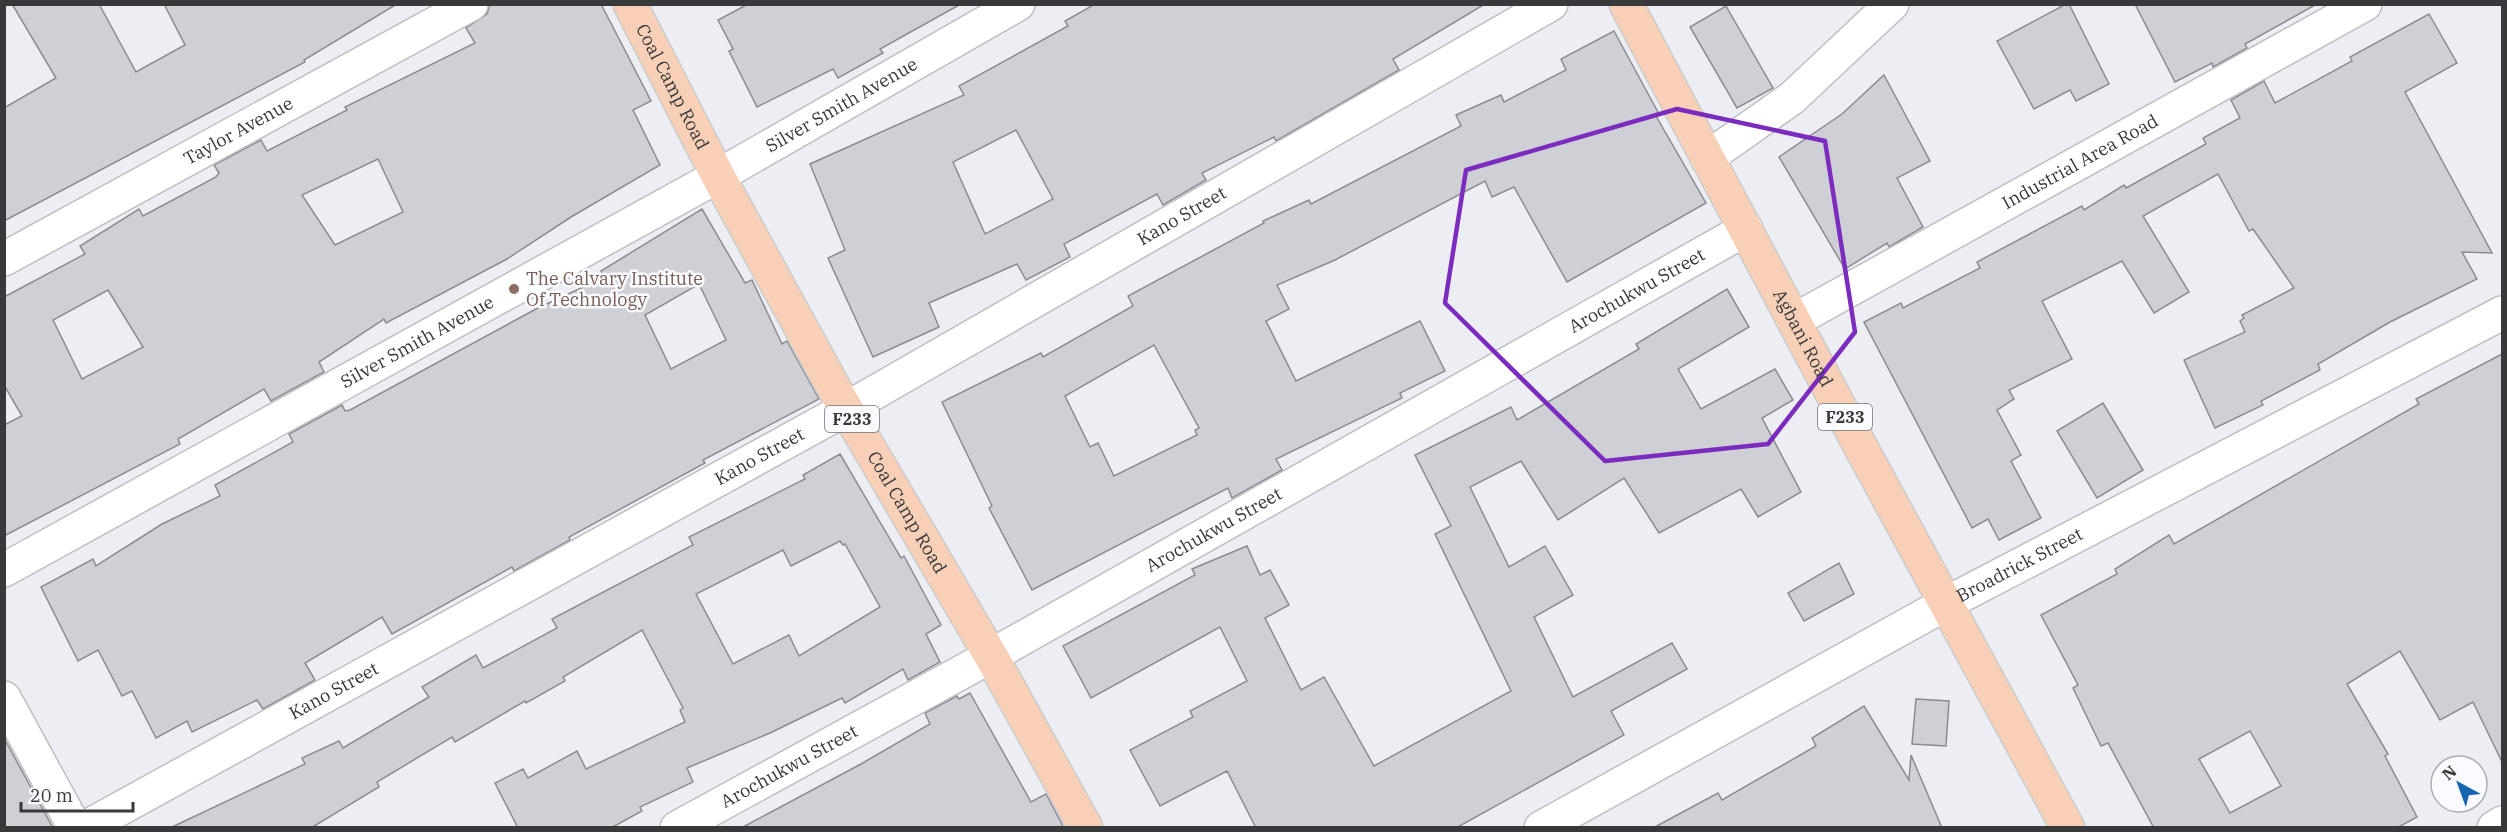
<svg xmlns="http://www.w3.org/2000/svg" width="2507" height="832" font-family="'IBM Plex Serif',serif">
	<rect width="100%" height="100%" fill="#eceef3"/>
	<g fill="#cfd0d5" stroke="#8b8c91" stroke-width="1.5" fill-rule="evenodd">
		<path d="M12,4H99L136,72L185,45L164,4H397L304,60L305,62L4,221V108L56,78Z"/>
		<path d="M490,4H601L651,101L633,110L660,165L571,217L507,259L386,323L384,319L319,362L324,372L271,401L264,389L178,439L180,444L4,536V425L22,416L4,385V297L85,254L80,246L139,209L143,216L216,177L219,173L214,165L261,140L267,151L347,110L345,107L475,43L466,28L487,14ZM378,159L403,212L335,245L302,195ZM108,290L143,347L82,379L53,320Z"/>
		<path d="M748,4H961L880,49L883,53L838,78L833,69L757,107L729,51L733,49L718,20Z"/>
		<path d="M1095,4H1485L1393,59L1399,70L1276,141L1274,137L1202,173L1206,180L1163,205L1157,194L1064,244L1070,257L1026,280L1017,264L929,303L939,327L873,357L828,258L845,250L810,164L964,95L959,86L1068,26L1065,21ZM1016,130L1053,199L985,234L953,162Z"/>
		<path d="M2066,4H2069L2109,84L2076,101L2070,90L2034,109L1997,41Z"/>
		<path d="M2135,4H2317L2245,44L2247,48L2213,67L2212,63L2175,82Z"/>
		<path d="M1726,6L1773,88L1737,108L1690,27Z"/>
		<path d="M2429,14L2457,63L2405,92L2492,253L2462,252L2477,279L2390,322L2318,364L2320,370L2261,401L2263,405L2215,428L2184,360L2245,332L2240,321L2244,318L2242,315L2294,288L2253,229L2249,231L2218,174L2143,216L2189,292L2154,313L2122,261L2042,301L2072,359L2009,390L2014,399L1997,410L2021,455L2011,461L2041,518L1999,540L1988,519L1972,528L1864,322L1901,303L1903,308L1980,268L1977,262L2082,206L2084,210L2124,185L2126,188L2206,144L2203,138L2240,118L2231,100L2264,81L2275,103L2352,61L2350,57Z"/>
		<path d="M1614,31L1659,114L1656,116L1706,203L1567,282L1514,187L1492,197L1485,181L1335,260L1277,285L1289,309L1266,321L1296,381L1420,321L1445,371L1400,393L1402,398L1276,459L1282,470L1232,498L1228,488L1032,590L989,508L992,506L942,402L1041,353L1043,357L1133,306L1128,296L1264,223L1263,221L1309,200L1311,204L1461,126L1456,115L1501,95L1504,102L1566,70L1561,59ZM1154,345L1199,428L1195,430L1197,435L1114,476L1098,443L1090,447L1065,396Z"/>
		<path d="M1884,75L1930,161L1897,178L1923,227L1889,247L1887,243L1845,269L1779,157L1842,114Z"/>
		<path d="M702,209L745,283L752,280L782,344L787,341L819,399L703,460L705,463L569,537L570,540L514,571L512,567L392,634L382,617L305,663L315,680L263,709L257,700L192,732L187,721L156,738L132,691L122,696L98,650L78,661L41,587L93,559L96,566L162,524L220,496L215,485L293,442L289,434L342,405L345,411L350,410L536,309L605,277L601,271ZM699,284L726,340L671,369L645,315Z"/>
		<path d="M1727,289L1749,327L1678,369L1701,409L1775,369L1793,400L1762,418L1801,492L1758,517L1741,489L1659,533L1624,478L1558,520L1521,461L1470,487L1509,567L1545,546L1573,595L1534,617L1573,697L1672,643L1687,669L1611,711L1624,735L1456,828H1256L1227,771L1160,806L1130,750L1193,717L1190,711L1247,681L1220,627L1091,698L1063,646L1195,575L1192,569L1247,546L1260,575L1270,570L1289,605L1265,618L1301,690L1324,677L1374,766L1511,691L1435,534L1451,526L1415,455L1511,407L1517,420L1639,349L1636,344Z"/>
		<path d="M2502,354V762L2473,702L2440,720L2400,651L2347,684L2388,754L2385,756L2417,817L2397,828H2154L2108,743L2101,746L2073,688L2078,685L2041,615L2117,574L2115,569L2169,535L2174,544L2419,404L2416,399ZM2250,731L2281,786L2230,813L2199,759Z"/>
		<path d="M2103,403L2143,470L2097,498L2057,431Z"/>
		<path d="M840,454L901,558L904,556L941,625L926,634L940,662L908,680L903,669L845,703L842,698L770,733L687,768L693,782L640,807L642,811L611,828H518L495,783L523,769L528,778L577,751L586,769L685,722L680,710L683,708L642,630L563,677L565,681L526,703L525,701L455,742L452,737L377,782L379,787L311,828H170L305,764L302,758L339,741L343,748L429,697L422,687L476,655L483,668L557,628L552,619L693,545L689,537L805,479L803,475ZM840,541L843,545L845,544L880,607L799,656L789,635L733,664L696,594L783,550L791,566Z"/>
		<path d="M1839,563L1854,594L1804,621L1788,593Z"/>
		<path d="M970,693L1031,802L1046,794L1064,828H741L861,764L930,724L925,713L957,696L959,699Z"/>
		<path d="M1916,699L1949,701L1946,746L1912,744Z"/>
		<path d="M1864,706L1909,780L1911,755L1942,828H1653L1718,793L1722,800L1816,746L1812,738Z"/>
		<path d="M4,738L53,828H4Z"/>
	</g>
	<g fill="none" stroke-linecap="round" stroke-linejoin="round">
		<defs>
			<g id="minor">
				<path d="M1707,158L1792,98L1892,4"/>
				<path id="s1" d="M4,259L471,4"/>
				<path id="s2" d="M1795,320L2365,4"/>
				<path id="s3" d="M4,570L718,176L1018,4"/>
				<path d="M4,698L75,828"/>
				<path id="s4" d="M85,828L846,409L1551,4"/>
				<path id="s5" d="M677,828L991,656L1746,229"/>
				<path id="s6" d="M1541,828L1947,603L2502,313"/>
				<path d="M2494,828L2502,823"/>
			</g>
			<g id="major">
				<path id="s7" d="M630,4L718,176L835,390L991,656L1086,828"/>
				<path id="s8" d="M1626,4L1858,442L2068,828"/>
			</g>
		</defs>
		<use href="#minor" stroke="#bebfc4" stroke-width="36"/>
		<use href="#major" stroke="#cbcccc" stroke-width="36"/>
		<use href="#minor" stroke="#fff" stroke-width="33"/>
		<use href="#major" stroke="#f7d0b7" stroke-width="33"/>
	</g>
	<path fill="none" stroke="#7b2cbf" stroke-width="4.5" stroke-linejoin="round" d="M1677,109L1825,141L1855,332L1768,444L1605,461L1445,303L1466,170Z"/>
	<circle fill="#8d6e63" stroke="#fafbfe" stroke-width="2" cx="514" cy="289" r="6"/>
	<g text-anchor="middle" stroke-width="5" stroke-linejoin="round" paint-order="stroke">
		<g fill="#fafbfe" stroke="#727376" stroke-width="1.5">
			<rect x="1818" y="404" width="54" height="26" rx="4.5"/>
			<rect x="825" y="406" width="54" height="26" rx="4.5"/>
		</g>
		<g font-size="16" font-weight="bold" fill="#38393b">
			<text x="1845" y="423">F233</text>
			<text x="852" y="425">F233</text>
		</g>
		<g font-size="18" fill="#38393b" stroke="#fafbfe">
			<text dy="6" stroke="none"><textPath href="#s7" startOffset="93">Coal Camp Road</textPath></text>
			<text dy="6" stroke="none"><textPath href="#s3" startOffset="958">Silver Smith Avenue</textPath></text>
			<text dy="6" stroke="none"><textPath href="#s1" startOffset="267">Taylor Avenue</textPath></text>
			<text dy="6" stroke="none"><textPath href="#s2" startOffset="326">Industrial Area Road</textPath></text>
			<text dy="6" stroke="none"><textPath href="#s4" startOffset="1256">Kano Street</textPath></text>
			<text dy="6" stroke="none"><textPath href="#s5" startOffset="1100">Arochukwu Street</textPath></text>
			<text dy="6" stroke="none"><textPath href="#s8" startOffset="378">Agbani Road</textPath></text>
			<text dy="6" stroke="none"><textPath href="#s3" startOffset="472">Silver Smith Avenue</textPath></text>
			<text dy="6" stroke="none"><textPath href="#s4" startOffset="770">Kano Street</textPath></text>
			<text dy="6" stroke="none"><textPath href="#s7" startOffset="579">Coal Camp Road</textPath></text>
			<text dy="6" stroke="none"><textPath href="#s5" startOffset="614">Arochukwu Street</textPath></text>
			<text dy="6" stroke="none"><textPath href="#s6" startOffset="546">Broadrick Street</textPath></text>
			<text dy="6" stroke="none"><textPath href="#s4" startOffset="284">Kano Street</textPath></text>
			<text dy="6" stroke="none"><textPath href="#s5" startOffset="128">Arochukwu Street</textPath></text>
		</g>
		<g font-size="18" fill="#785e54" stroke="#fafbfe" text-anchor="start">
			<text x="526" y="285">The Calvary Institute<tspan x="526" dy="21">Of Technology</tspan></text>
		</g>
	</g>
	<rect width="2507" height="832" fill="none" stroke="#38393b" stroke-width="12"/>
	<g transform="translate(2459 784) rotate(319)"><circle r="28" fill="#fafbfe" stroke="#acadb0" stroke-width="1.5"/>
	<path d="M0-4.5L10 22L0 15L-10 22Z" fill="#1764b3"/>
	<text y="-9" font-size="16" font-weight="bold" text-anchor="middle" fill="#38393b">N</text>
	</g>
	<path d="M21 802v9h112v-9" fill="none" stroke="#38393b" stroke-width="3"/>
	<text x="30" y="802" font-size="18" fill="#38393b" stroke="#fafbfe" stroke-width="4.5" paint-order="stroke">20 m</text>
</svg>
